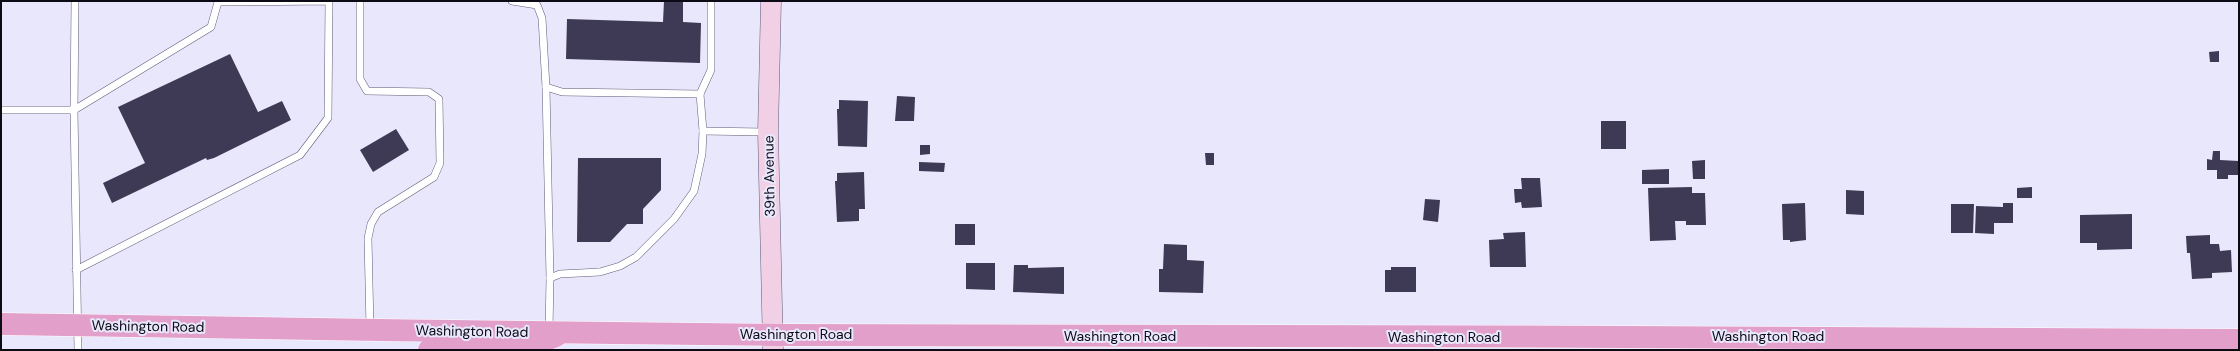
<svg xmlns="http://www.w3.org/2000/svg" width="2240" height="351" font-family="'DM Sans',sans-serif">
	<rect width="100%" height="100%" fill="#e9e7fb"/>
	<g fill="#3e3954">
		<path d="M664,1H683V22L701,23L700,63L566,59L567,19L663,22Z"/>
		<path d="M2219,51V62H2210L2209,52Z"/>
		<path d="M230,54L258,112L282,101L291,120L214,158L207,160L206,158L112,203L103,183L145,163L118,107Z"/>
		<path d="M897,96L915,97L914,121H895Z"/>
		<path d="M839,100L868,101L867,147L838,146L837,109H839Z"/>
		<rect x="1601" y="121" width="25" height="28"/>
		<path d="M396,129L409,150L373,172L360,150Z"/>
		<path d="M920,145H930V154L920,155Z"/>
		<path d="M2213,151H2220V160L2239,161V175H2228V179H2217V170H2207V159L2212,160Z"/>
		<path d="M1205,153H1214V165H1206Z"/>
		<path d="M578,158H661V190L643,209V224H627L610,242H577Z"/>
		<path d="M1705,160V179H1693L1692,161Z"/>
		<path d="M919,162L945,163L944,172L919,171Z"/>
		<path d="M1669,169V184H1642V170Z"/>
		<path d="M864,172L865,209H859V221L837,222L835,181H837V173Z"/>
		<path d="M1521,178H1540L1542,207L1522,208L1521,202L1515,203L1514,189H1522Z"/>
		<path d="M1692,187V193H1705L1706,225H1686V221H1675L1676,240L1650,241L1648,188Z"/>
		<path d="M2032,187V198H2017V188Z"/>
		<path d="M1846,190L1864,191V215L1846,214Z"/>
		<path d="M1425,199L1440,200L1438,222L1423,220Z"/>
		<path d="M1805,203L1806,240L1790,242V240H1783L1782,204Z"/>
		<path d="M2003,203H2013V223H1994V234L1975,233L1976,206L2003,207Z"/>
		<path d="M1951,204H1974L1973,233H1951Z"/>
		<path d="M2132,214V249L2097,250V243H2080V215Z"/>
		<rect x="955" y="224" width="20" height="21"/>
		<path d="M1525,232L1526,267H1490L1489,240L1504,239L1503,233Z"/>
		<path d="M2210,235V244H2219L2220,251L2231,250L2232,272L2212,273V278L2192,279L2190,253H2187L2186,236Z"/>
		<path d="M1164,244L1187,245V260L1204,261L1203,293L1159,292V269H1163Z"/>
		<path d="M966,263H995V290L966,289Z"/>
		<path d="M1014,265H1028V268L1064,267V294L1013,292Z"/>
		<path d="M1391,267H1416V292H1385V270H1391Z"/>
	</g>
	<g fill="none" stroke-linecap="round" stroke-linejoin="round">
		<defs>
			<g id="lane">
				<path d="M75,1L74,110L78,350"/>
				<path d="M360,1V79L367,91L429,92L439,99L440,163L434,177L378,212L371,224L368,238L370,328"/>
				<path d="M512,1L537,5L542,18L546,87L562,92L700,94L703,131L702,154L694,191L674,219L636,257L620,266L600,272L560,274L550,278L549,331"/>
				<path d="M546,87L550,278"/>
				<path d="M700,94L711,70V1"/>
				<path d="M1,110H74L211,27L218,2L329,1L328,118L300,155L76,270"/>
				<path d="M703,131L767,132"/>
			</g>
			<path id="secondary" d="M771,1L768,132L773,350"/>
			<g id="primary">
				<path d="M1,324C260,328 518,333 777,335C1264,337 1752,335 2239,340"/>
				<path d="M429,350L523,349L556,336"/>
			</g>
		</defs>
		<use href="#lane" stroke="#605b78" stroke-width="8"/>
		<use href="#secondary" stroke="#605b78" stroke-width="21"/>
		<use href="#primary" stroke="#fff" stroke-width="23"/>
		<use href="#lane" stroke="#fff" stroke-width="7"/>
		<use href="#secondary" stroke="#f1cfe4" stroke-width="20"/>
		<use href="#primary" stroke="#e29fc9" stroke-width="22"/>
	</g>
	<g text-anchor="middle" stroke-width="4" stroke-linejoin="round" paint-order="stroke">
		<g font-size="14" fill="#0c0a15" stroke="#e9e7fb">
			<text transform="translate(769 176) rotate(-91)" y="5">39th Avenue</text>
			<text transform="translate(148 326) rotate(1)" y="5">Washington Road</text>
			<text transform="translate(472 331) rotate(1)" y="5">Washington Road</text>
			<text x="796" y="339">Washington Road</text>
			<text x="1120" y="341">Washington Road</text>
			<text x="1768" y="341">Washington Road</text>
			<text x="1444" y="342">Washington Road</text>
		</g>
	</g>
	<rect width="2240" height="351" fill="none" stroke="#0c0a15" stroke-width="4"/>
</svg>
